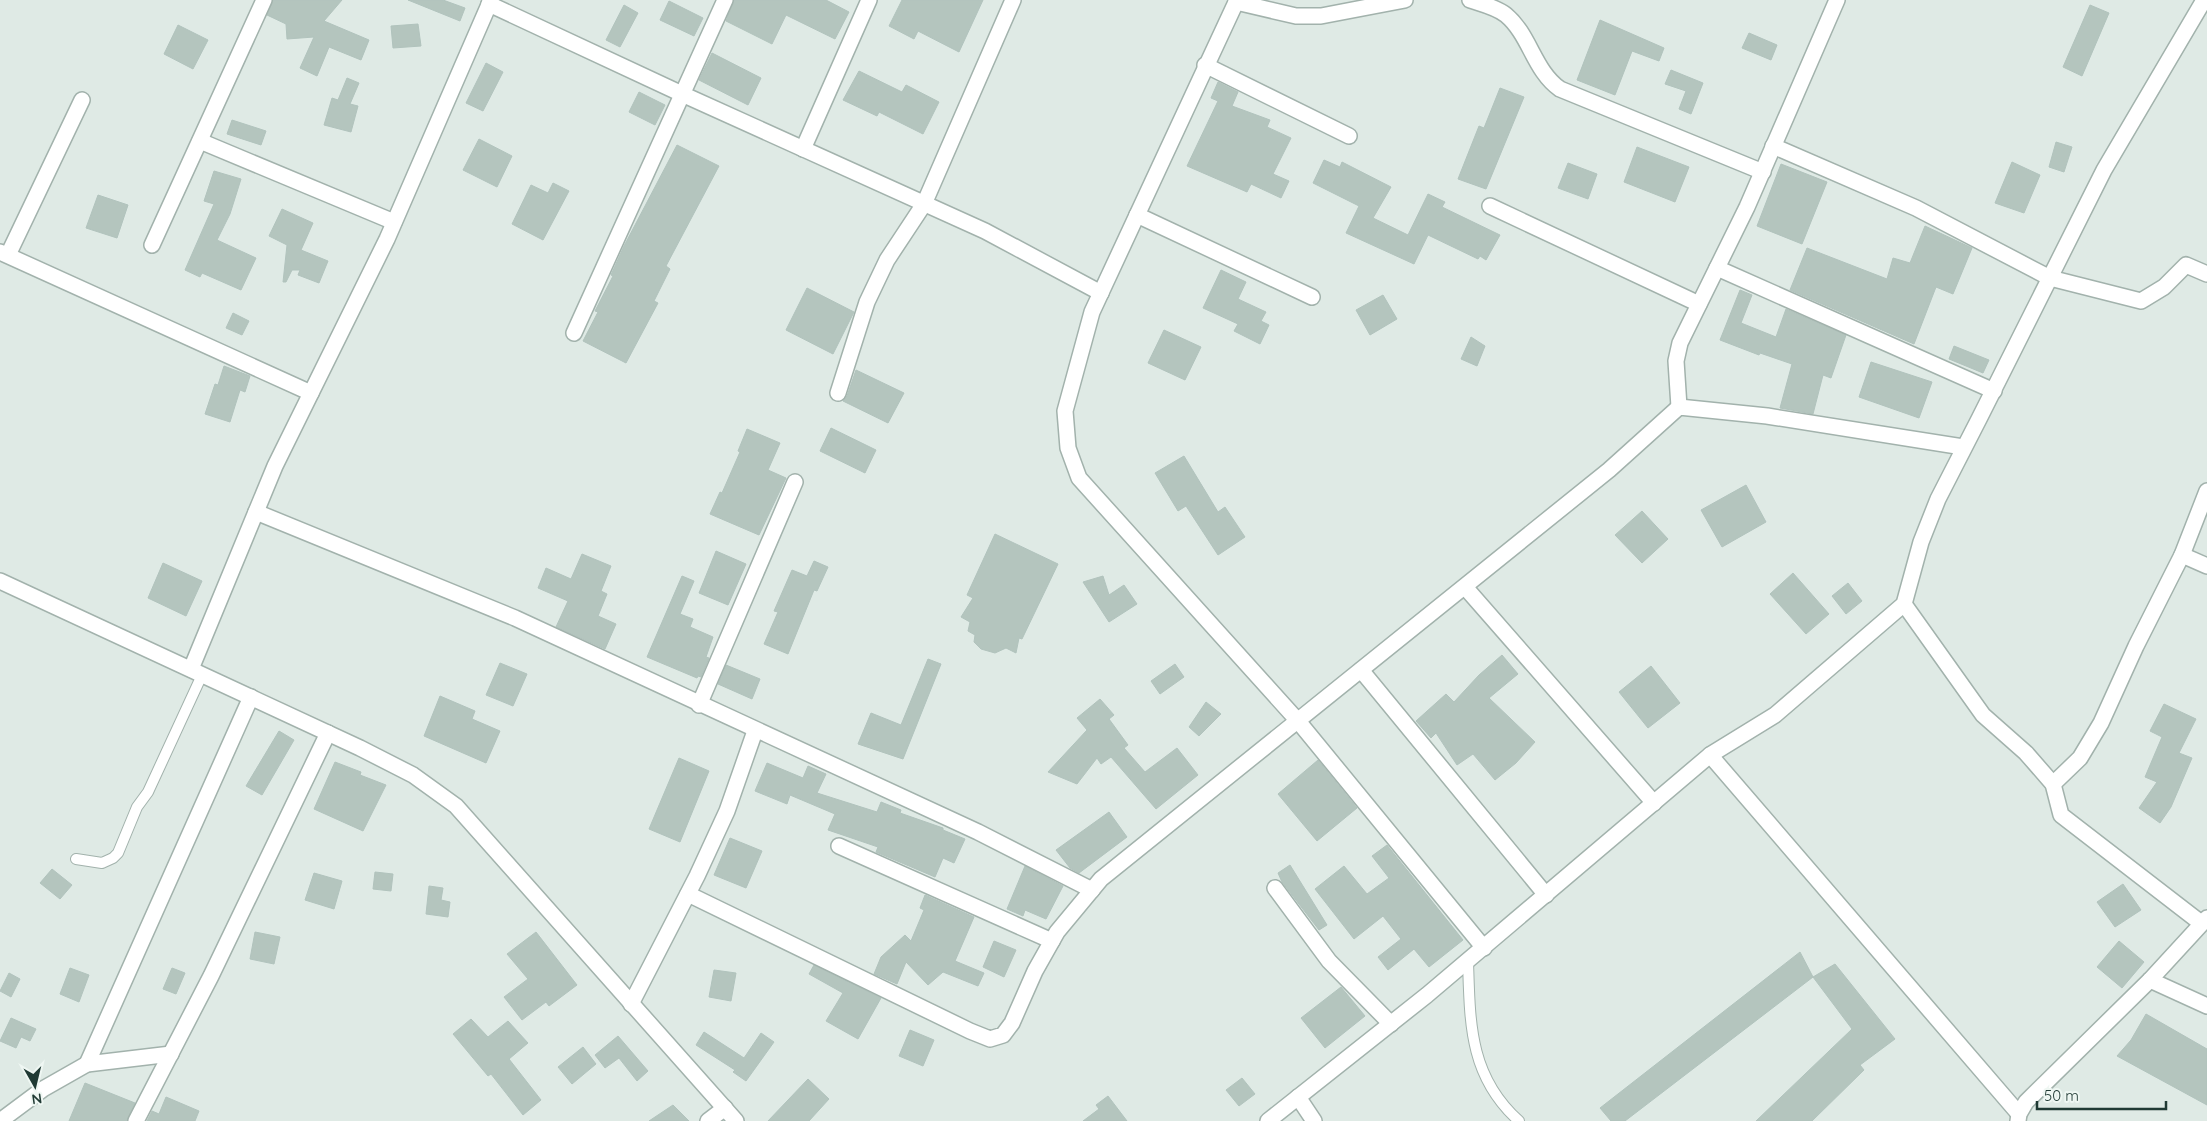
<svg xmlns="http://www.w3.org/2000/svg" width="2207" height="1121" font-family="Quicksand,sans-serif">
	<rect width="100%" height="100%" fill="#dfeae5"/>
	<g fill="#b4c5be" stroke="#b1c3bd">
		<path d="M273,0H342L324,21L369,40L361,60L329,47L317,76L300,68L314,37L287,39L286,24L267,15Z"/>
		<path d="M408,0H443L465,8L460,21Z"/>
		<path d="M734,0H826L849,12L835,39L786,15L772,44L726,21Z"/>
		<path d="M902,0H983L959,52L918,31L914,39L889,26Z"/>
		<path d="M669,1L703,18L694,36L660,20Z"/>
		<path d="M624,5L638,13L620,47L606,40Z"/>
		<path d="M2090,5L2109,13L2082,76L2063,67Z"/>
		<path d="M1600,20L1664,48L1659,61L1632,51L1615,95L1577,80Z"/>
		<path d="M418,24L421,46L393,48L391,26Z"/>
		<path d="M178,25L208,40L193,69L164,54Z"/>
		<path d="M1749,33L1777,45L1771,60L1742,48Z"/>
		<path d="M712,53L761,78L748,105L699,80Z"/>
		<path d="M486,63L503,72L483,111L466,103Z"/>
		<path d="M1671,70L1703,83L1691,114L1679,109L1686,91L1665,84Z"/>
		<path d="M859,71L902,92L906,85L939,102L923,134L879,112L877,116L843,100Z"/>
		<path d="M347,78L359,83L350,104L358,106L351,132L324,125L332,98L338,100Z"/>
		<path d="M1218,82L1238,92L1232,106L1270,120L1267,127L1291,138L1273,174L1289,181L1281,198L1251,184L1247,192L1187,166L1218,101L1211,98Z"/>
		<path d="M1500,88L1524,97L1486,189L1458,179L1479,126L1484,128Z"/>
		<path d="M639,92L665,105L655,125L629,112Z"/>
		<path d="M232,120L266,131L261,145L227,134Z"/>
		<path d="M479,139L512,156L497,187L463,170Z"/>
		<path d="M2056,142L2072,147L2064,172L2049,167Z"/>
		<path d="M677,145L719,166L666,266L670,269L654,301L658,303L626,363L583,341L598,312L595,311L613,276L611,275L624,246Z"/>
		<path d="M1637,147L1689,167L1675,202L1624,182Z"/>
		<path d="M1324,160L1340,167L1342,162L1391,187L1373,218L1408,235L1428,194L1445,202L1442,207L1500,235L1486,260L1480,256L1478,259L1428,235L1414,264L1346,233L1359,206L1313,183Z"/>
		<path d="M2012,162L2040,175L2024,213L1995,203Z"/>
		<path d="M1568,163L1597,174L1588,199L1558,188Z"/>
		<path d="M1781,164L1827,182L1802,244L1757,226Z"/>
		<path d="M214,171L241,179L230,214L217,240L256,258L241,290L202,273L200,277L185,270L214,204L204,201Z"/>
		<path d="M553,183L569,191L543,240L512,224L531,185L548,193Z"/>
		<path d="M98,195L128,205L117,238L86,228Z"/>
		<path d="M282,209L313,223L301,250L328,261L319,283L298,275L300,270H292L286,282H283L287,245L269,236Z"/>
		<path d="M1925,226L1972,248L1953,294L1936,287L1914,344L1790,290L1807,248L1887,279L1893,258L1910,263Z"/>
		<path d="M1221,270L1246,282L1238,299L1266,312L1261,321L1269,325L1260,344L1234,331L1238,324L1203,308Z"/>
		<path d="M807,288L854,312L833,354L786,330Z"/>
		<path d="M1740,290L1752,295L1741,323L1776,337L1786,309L1846,335L1831,378L1823,375L1813,414L1780,408L1792,364L1760,353L1759,355L1720,340Z"/>
		<path d="M1383,295L1397,319L1370,335L1356,310Z"/>
		<path d="M233,313L249,321L242,335L226,328Z"/>
		<path d="M1164,330L1201,347L1185,380L1148,363Z"/>
		<path d="M1471,337L1485,346L1477,366L1461,359Z"/>
		<path d="M1954,346L1989,360L1983,373L1949,359Z"/>
		<path d="M1871,362L1932,382L1919,418L1859,397Z"/>
		<path d="M224,366L250,376L245,392L240,390L230,422L205,414L215,384L218,385Z"/>
		<path d="M856,370L904,393L888,423L843,401L847,396Z"/>
		<path d="M831,428L876,450L865,473L820,451Z"/>
		<path d="M747,429L780,443L768,470L786,478L759,535L710,514L720,492L722,493L740,452L738,451Z"/>
		<path d="M1184,456L1218,512L1225,507L1245,537L1218,555L1186,506L1178,511L1155,473Z"/>
		<path d="M1746,485L1766,522L1722,547L1701,510Z"/>
		<path d="M1642,511L1668,539L1642,563L1615,535Z"/>
		<path d="M995,534L1058,564L1022,639L1019,638L1016,653L1006,648L995,653L981,649L974,642L975,635L968,631L970,622L961,617L973,598L967,595Z"/>
		<path d="M716,551L746,564L728,605L699,593Z"/>
		<path d="M582,554L611,566L601,591L607,594L598,616L616,624L605,649L556,627L568,601L538,588L546,568L571,579Z"/>
		<path d="M814,561L828,567L817,591L814,590L788,654L764,644L778,612L774,611L792,570L807,576Z"/>
		<path d="M163,563L202,581L186,616L148,598Z"/>
		<path d="M1793,573L1829,614L1806,634L1770,594Z"/>
		<path d="M682,576L694,581L680,614L693,619L690,627L713,637L706,657L709,658L701,677L698,676L697,678L647,657Z"/>
		<path d="M1103,576L1109,595L1124,585L1137,604L1109,622L1083,582Z"/>
		<path d="M1848,583L1862,601L1846,614L1832,596Z"/>
		<path d="M1502,655L1518,674L1489,698L1535,742L1516,763L1495,780L1473,754L1457,765L1436,733L1431,738L1416,721L1446,694L1454,702L1479,675Z"/>
		<path d="M928,659L941,664L903,759L858,744L871,713L901,725Z"/>
		<path d="M500,663L527,674L513,706L486,695Z"/>
		<path d="M1175,664L1184,677L1160,694L1151,681Z"/>
		<path d="M726,665L760,679L752,699L718,684Z"/>
		<path d="M1651,666L1680,703L1648,728L1619,692Z"/>
		<path d="M440,696L475,711L472,719L500,731L486,763L424,736Z"/>
		<path d="M1100,699L1114,715L1109,719L1128,745L1124,748L1145,772L1177,748L1198,775L1156,809L1111,757L1101,764L1097,758L1077,784L1048,772L1087,730L1077,718Z"/>
		<path d="M1206,702L1221,714L1199,736L1189,727Z"/>
		<path d="M2164,704L2196,719L2179,753L2192,758L2171,807L2160,823L2139,808L2157,782L2145,777L2162,737L2150,731Z"/>
		<path d="M279,731L294,740L262,795L246,786Z"/>
		<path d="M679,758L709,771L680,842L649,829Z"/>
		<path d="M1318,760L1357,808L1317,841L1278,794Z"/>
		<path d="M335,762L361,772L360,775L386,785L363,831L314,809Z"/>
		<path d="M767,763L803,778L808,766L826,774L817,793L877,812L881,802L901,810L900,813L943,828V830L965,839L954,863L943,858L935,877L876,852L878,847L828,830L835,814L790,795L787,804L755,791Z"/>
		<path d="M1109,812L1127,837L1079,873L1070,868L1056,850Z"/>
		<path d="M730,838L762,851L746,888L714,875Z"/>
		<path d="M1387,845L1463,940L1429,967L1414,949L1388,970L1378,957L1401,939L1383,916L1354,939L1315,889L1344,866L1367,894L1389,878L1372,856Z"/>
		<path d="M1290,865L1327,925L1319,930L1282,882L1278,873Z"/>
		<path d="M1025,866L1063,886L1046,919L1025,910L1023,916L1007,909Z"/>
		<path d="M52,869L72,885L60,899L40,883Z"/>
		<path d="M375,872L393,874L391,891L373,889Z"/>
		<path d="M314,873L342,881L334,909L305,900Z"/>
		<path d="M2123,884L2141,910L2115,927L2097,902Z"/>
		<path d="M429,886L443,888L441,900L450,902L448,917L426,914Z"/>
		<path d="M925,895L974,917L955,961L984,973L978,986L943,972L928,985L906,962L897,984L874,974L881,957L905,935L911,941L924,910L920,908Z"/>
		<path d="M255,932L280,937L274,964L250,959Z"/>
		<path d="M536,932L577,985L549,1006L546,1002L522,1020L504,997L528,979L507,954Z"/>
		<path d="M994,941L1016,950L1004,977L983,967Z"/>
		<path d="M2119,941L2144,962L2122,988L2097,967Z"/>
		<path d="M1800,952L1813,977L1625,1121H1611L1600,1108Z"/>
		<path d="M1835,964L1895,1039L1860,1065L1864,1070L1812,1121H1756L1852,1029L1813,977Z"/>
		<path d="M814,965L881,998L858,1039L826,1021L843,993L809,974Z"/>
		<path d="M70,968L89,975L79,1002L60,994Z"/>
		<path d="M172,968L185,973L176,994L163,989Z"/>
		<path d="M714,970L736,973L731,1001L709,997Z"/>
		<path d="M9,973L20,979L11,997L0,991Z"/>
		<path d="M1341,987L1365,1016L1325,1048L1301,1018Z"/>
		<path d="M2146,1014L2207,1049V1105L2117,1056L2131,1040Z"/>
		<path d="M11,1018L36,1029L30,1041L21,1037L16,1048L0,1041Z"/>
		<path d="M471,1019L488,1037L508,1021L528,1043L509,1059L541,1100L523,1115L491,1074L488,1076L453,1034Z"/>
		<path d="M910,1030L934,1040L923,1066L899,1056Z"/>
		<path d="M704,1032L744,1058L761,1033L774,1042L746,1081L733,1072L735,1070L696,1045Z"/>
		<path d="M618,1036L648,1071L637,1081L619,1058L605,1068L595,1055Z"/>
		<path d="M583,1047L596,1064L572,1084L558,1067Z"/>
		<path d="M1242,1078L1255,1094L1239,1106L1226,1090Z"/>
		<path d="M808,1079L829,1099L809,1121H768Z"/>
		<path d="M85,1083L135,1103L127,1121H69Z"/>
		<path d="M1108,1096L1127,1121H1083L1099,1109L1096,1105Z"/>
		<path d="M166,1097L199,1111L195,1121H147L152,1111L159,1114Z"/>
		<path d="M673,1105L689,1121H649Z"/>
	</g>
	<g fill="none" stroke-linecap="round" stroke-linejoin="round">
		<defs>
			<g id="service">
				<path d="M76,859L102,863L113,858L118,853L137,807L148,792L202,675"/>
				<path d="M1468,961C1470,1023 1469,1076 1519,1121"/>
			</g>
			<g id="minor">
				<path d="M1237,0L1092,312L1065,411L1068,448L1079,478L1298,721L1484,948"/>
				<path d="M1470,0C1482,4 1496,7 1506,15C1530,35 1534,71 1560,89L1763,172"/>
				<path d="M1236,2L1296,16H1321L1405,0"/>
				<path d="M489,4L682,94L985,231L1101,293"/>
				<path d="M1205,65L1349,136"/>
				<path d="M200,141L394,222"/>
				<path d="M1773,146L1916,208L2050,278L2141,301L2164,287L2186,265L2207,274"/>
				<path d="M803,149L869,0"/>
				<path d="M1490,206L1699,304"/>
				<path d="M1137,215L1312,297"/>
				<path d="M152,245L264,0"/>
				<path d="M0,252L311,393"/>
				<path d="M8,255L82,100"/>
				<path d="M1717,268L1994,391"/>
				<path d="M574,333L725,0"/>
				<path d="M838,393L867,302L887,260L924,204L1013,0"/>
				<path d="M1679,407L1676,361L1680,343L1747,207L1837,0"/>
				<path d="M256,512L515,618L978,832L1092,890"/>
				<path d="M2182,555L2207,566"/>
				<path d="M0,581L360,748L413,775L456,806L736,1121"/>
				<path d="M1465,587L1654,803"/>
				<path d="M1904,604L1983,715L2026,753L2053,784L2061,815L2201,923"/>
				<path d="M191,669L275,466L387,239L491,0"/>
				<path d="M1361,670L1546,895"/>
				<path d="M699,705L795,482"/>
				<path d="M1710,755L2019,1114"/>
				<path d="M2053,784L2080,758L2101,723L2136,646L2182,555L2207,491"/>
				<path d="M839,846L1052,941"/>
				<path d="M1275,888L1329,961L1391,1024"/>
				<path d="M688,894L970,1031L990,1039L1003,1035L1012,1023L1035,971L1057,932L1101,879L1609,470L1679,407L1767,416L1963,447"/>
				<path d="M2150,980L2207,1006"/>
				<path d="M631,1004L697,876L727,811L755,731"/>
				<path d="M87,1064L251,697"/>
				<path d="M1298,1097L1314,1121"/>
				<path d="M0,1121L43,1089L87,1064L171,1054"/>
				<path d="M136,1121L211,976L328,733"/>
				<path d="M708,1121L725,1108"/>
				<path d="M1268,1121L1427,995L1710,755L1775,715L1904,604L1921,542L1938,499L1979,419L2104,170L2204,0"/>
				<path d="M2018,1121L2019,1114L2026,1102L2150,980L2207,918"/>
			</g>
		</defs>
		<use href="#service" stroke="#a2b2ac" stroke-width="12"/>
		<use href="#minor" stroke="#a2b2ac" stroke-width="18"/>
		<use href="#service" stroke="#fff" stroke-width="10"/>
		<use href="#minor" stroke="#fff" stroke-width="15"/>
	</g>
	<g transform="translate(35 1086) rotate(172)" stroke="#eff7f3" stroke-width="4" paint-order="stroke">
	<path d="M0-4L9 19L0 12L-9 19Z" fill="#203a34"/>
	<text y="-8" font-size="14" font-weight="bold" text-anchor="middle" fill="#203a34">N</text>
	</g>
	<path d="M2037 1101v8h129v-8" fill="none" stroke="#203a34" stroke-width="2.5"/>
	<text x="2044" y="1101" font-size="15" fill="#203a34" stroke="#eff7f3" stroke-width="4" paint-order="stroke">50 m</text>
</svg>
